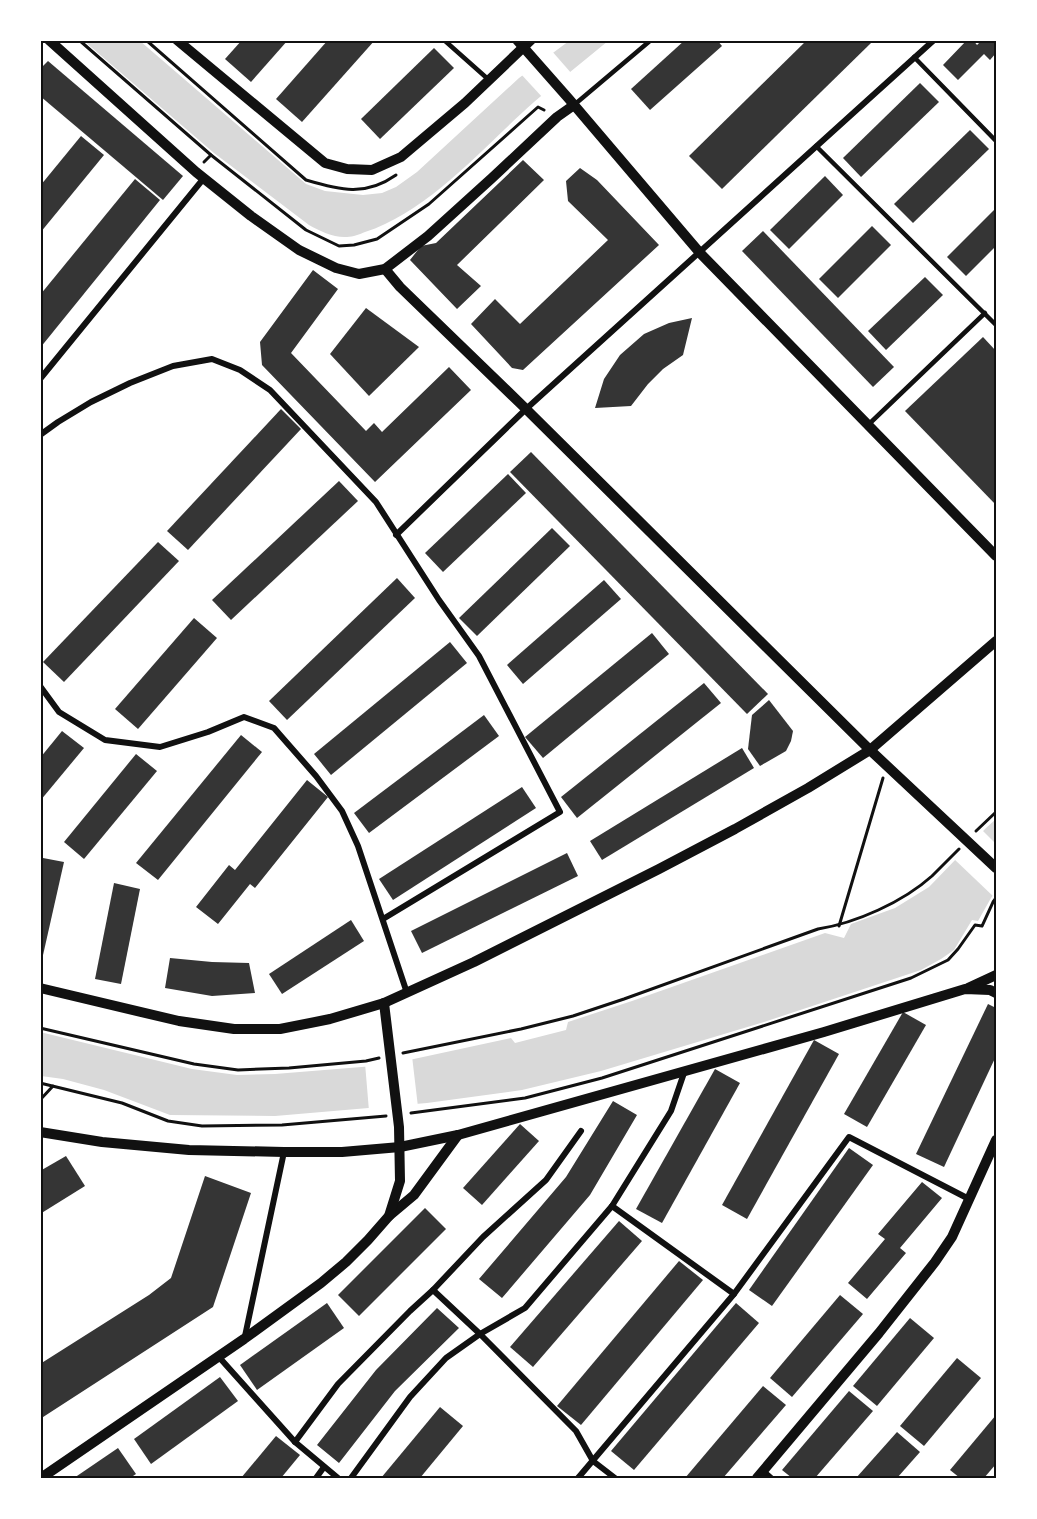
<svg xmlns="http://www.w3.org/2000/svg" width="1037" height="1519" font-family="'Titillium Web',sans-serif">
	<rect width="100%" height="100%" fill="#fff"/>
	<g fill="#d9d9d9">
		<path d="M84,41H140L306,184L325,191L363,195L382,193L396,187L417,172L519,78L569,41H608C584,61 558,81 534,102C484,146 430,211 365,232C360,234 353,237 347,237C334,238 320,231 309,225L214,153Z"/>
		<path d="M996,819V891L991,898L978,921L972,920L954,950L941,959L921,970L764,1022L601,1071L522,1090L427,1103L275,1116L170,1115L104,1090L63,1079L41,1076L40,1032L192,1069L237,1075L275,1074L386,1065L511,1038L515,1043L566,1030L568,1022L632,1001L825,933L844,938L851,924L895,908L929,887L986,828Z"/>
	</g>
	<g fill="#fff">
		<path d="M551,50L572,74L543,98L520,73Z"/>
		<path d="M981,829L996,844V896L995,898L953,858Z"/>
		<path d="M412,1056L418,1107L369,1111L365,1063L386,1062Z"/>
	</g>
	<g fill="#353535">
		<path d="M242,40H288L251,82L225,59Z"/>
		<path d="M328,40H375L302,122L276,99Z"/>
		<path d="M685,40H717L722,46L650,110L631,89Z"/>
		<path d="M807,40H868L871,43L722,189L689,156Z"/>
		<path d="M967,40H973L977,45L982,40H996V53L990,60L984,54L958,80L943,65Z"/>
		<path d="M434,48L454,68L380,139L361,119Z"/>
		<path d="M48,61L183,176L163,200L40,96V69Z"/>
		<path d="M920,83L939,102L861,177L843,158Z"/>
		<path d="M970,130L989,149L913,223L894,204Z"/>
		<path d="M81,136L104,155L40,233V186Z"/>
		<path d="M523,160L544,180L457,265L481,286L457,309L410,260L421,246L436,243Z"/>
		<path d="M580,168L597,180L659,245L523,370L512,368L471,324L495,299L520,324L608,240L568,201L566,181Z"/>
		<path d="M825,176L843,195L789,249L770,230Z"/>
		<path d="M135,179L160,200L40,348V295Z"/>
		<path d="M996,208V246L966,276L947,257Z"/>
		<path d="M872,226L891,245L838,298L819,279Z"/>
		<path d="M763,231L894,367L873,387L742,251Z"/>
		<path d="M313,270L338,289L291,353L366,431L374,423L382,432L449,367L471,390L375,482L262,365L260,342Z"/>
		<path d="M925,277L943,295L886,350L868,331Z"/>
		<path d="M366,308L419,347L369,396L330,354Z"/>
		<path d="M692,318L683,355L663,369L648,384L631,406L595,408L604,379L620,355L644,334L669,323Z"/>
		<path d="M983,337L996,351V505L905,411Z"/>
		<path d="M281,409L301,429L188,550L167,531Z"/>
		<path d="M531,452L768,694L747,714L510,472Z"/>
		<path d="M508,474L526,493L443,572L425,553Z"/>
		<path d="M339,481L358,501L231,620L212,600Z"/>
		<path d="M552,528L570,546L477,636L459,618Z"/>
		<path d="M158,542L179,561L64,682L43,662Z"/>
		<path d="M397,578L415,598L287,720L269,701Z"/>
		<path d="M604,580L621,599L523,684L507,665Z"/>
		<path d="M194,618L217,638L138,729L115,709Z"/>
		<path d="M652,633L669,654L543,758L525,737Z"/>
		<path d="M450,642L467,663L331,775L314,754Z"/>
		<path d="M704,683L721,703L577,818L561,797Z"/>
		<path d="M769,700L793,731L791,741L786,751L760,766L748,749L752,715Z"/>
		<path d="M484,715L499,736L369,833L354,813Z"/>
		<path d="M62,731L84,748L40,801V758Z"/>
		<path d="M241,735L262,752L158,880L136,863Z"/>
		<path d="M742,748L754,768L602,860L590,841Z"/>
		<path d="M136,754L157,771L84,859L64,842Z"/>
		<path d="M307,780L328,797L255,888L250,884L218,924L196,907L229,865L235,870Z"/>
		<path d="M522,787L536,808L393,900L379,879Z"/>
		<path d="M567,853L578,876L422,953L411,931Z"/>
		<path d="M43,858L64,862L41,964L40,869Z"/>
		<path d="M114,883L140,889L121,984L95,979Z"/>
		<path d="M351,920L364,941L282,994L269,974Z"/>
		<path d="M170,958L212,962L249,963L255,993L212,996L165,988Z"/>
		<path d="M988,1004L996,1008V1056L944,1167L916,1154Z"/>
		<path d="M903,1012L926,1025L867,1127L844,1114Z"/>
		<path d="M814,1040L839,1054L747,1219L722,1205Z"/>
		<path d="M715,1069L740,1083L662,1223L636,1209Z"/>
		<path d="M613,1101L637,1115L590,1195L502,1298L479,1279L566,1177Z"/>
		<path d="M520,1124L539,1141L482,1205L463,1188Z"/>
		<path d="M849,1148L873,1165L772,1306L749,1290Z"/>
		<path d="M66,1156L85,1186L40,1214V1171Z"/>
		<path d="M205,1176L251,1193L213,1307L40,1419V1364L149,1295L171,1278Z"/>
		<path d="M922,1182L942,1198L900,1248L906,1253L867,1299L848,1283L885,1239L878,1234Z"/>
		<path d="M425,1208L446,1229L359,1316L338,1295Z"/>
		<path d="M619,1221L642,1241L533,1367L510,1347Z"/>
		<path d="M679,1261L703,1280L581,1425L557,1406Z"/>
		<path d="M840,1295L863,1314L792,1397L770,1378Z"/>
		<path d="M327,1303L344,1328L257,1390L240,1365Z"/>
		<path d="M736,1303L759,1323L634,1470L611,1451Z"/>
		<path d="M437,1308L459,1328L395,1391L339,1463L317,1445L376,1370Z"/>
		<path d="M910,1318L934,1338L877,1406L853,1386Z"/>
		<path d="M957,1358L981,1378L924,1446L900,1426Z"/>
		<path d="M220,1377L238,1401L151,1464L134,1439Z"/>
		<path d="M763,1386L786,1405L723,1478H685Z"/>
		<path d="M849,1391L873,1411L815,1478H792L782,1470Z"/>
		<path d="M440,1407L463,1426L420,1478H381Z"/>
		<path d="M996,1415V1464L984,1478H960L950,1470Z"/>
		<path d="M897,1432L920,1452L897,1478H856Z"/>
		<path d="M276,1436L300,1455L281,1478H241Z"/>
		<path d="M118,1448L136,1474L130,1478H74Z"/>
	</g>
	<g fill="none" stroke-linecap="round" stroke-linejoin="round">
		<g stroke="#111" stroke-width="3">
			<path d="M79,40L211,155L204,162"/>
			<path d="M146,40L306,180C340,190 365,197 396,175"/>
			<path d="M211,155L306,230L339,246L354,245L377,239L429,204L538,107L544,110"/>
			<path d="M976,831L996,812"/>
			<path d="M839,926L883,778"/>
			<path d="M40,1028L194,1064L238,1070L289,1068L366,1061L379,1058"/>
			<path d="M403,1053L521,1029L573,1016L624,999L818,929C856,923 903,902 932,876C941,867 950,858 959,849"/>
			<path d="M40,1083L122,1103L168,1121L202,1126L282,1125L386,1116"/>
			<path d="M40,1100L53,1086"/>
			<path d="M411,1113L525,1098L602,1078L911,978L948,960L958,949L975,925L982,926L993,902L996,898"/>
		</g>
		<g stroke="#111" stroke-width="4.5">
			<path d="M444,40L489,80"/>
			<path d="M914,57L996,141"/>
			<path d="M574,105L651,40"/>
			<path d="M816,146L996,325"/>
			<path d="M868,425L985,313"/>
		</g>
		<g stroke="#111" stroke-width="6">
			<path d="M40,379L204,178"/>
			<path d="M40,435L58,422L91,402L130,383L173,366L212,359L240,370L270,390L376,502L439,600L479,656L560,812L383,919"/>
			<path d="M396,535L526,409L934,40"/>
			<path d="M40,686L59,712L105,740L160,747L208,732L244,717L274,728L316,776L342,811L358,846L407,993"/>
			<path d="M612,1206L734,1294"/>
			<path d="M433,1290L480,1334L576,1431L593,1461L615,1478"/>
			<path d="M245,1336L284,1152"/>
			<path d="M218,1356L295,1442L338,1478"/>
			<path d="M295,1442L338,1384L410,1311L433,1290L483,1237L546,1180L581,1131"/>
			<path d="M763,1471L771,1478"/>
			<path d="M316,1478L324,1467"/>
			<path d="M351,1478L410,1397L446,1358L480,1334L525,1308L612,1206L671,1111L685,1070"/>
			<path d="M578,1478L734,1294L849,1137L969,1199"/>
		</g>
		<g stroke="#111" stroke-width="10">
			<path d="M49,40L196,172L251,216L299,250L336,268L359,274L385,269L428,236L492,178L557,117L574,105"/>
			<path d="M177,40L325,163L347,169L372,170L401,157L465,103L531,40"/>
			<path d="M517,40L569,99L700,253L996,556"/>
			<path d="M385,269L400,287L526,409L870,750L996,868"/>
			<path d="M40,988L179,1021L234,1029H280L330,1019L384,1003L474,962L659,869L735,829L808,788L870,750L996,641"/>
			<path d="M968,988L996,975"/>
			<path d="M40,1132L102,1142L189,1150L284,1152H342L400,1147L458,1135L824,1032L965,989L990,990L996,993"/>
			<path d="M389,1216L414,1195L458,1135"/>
			<path d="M41,1478L244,1339L321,1283L346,1262L368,1240L389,1216L400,1181L399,1127L384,1003"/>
			<path d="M757,1478L879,1333L935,1262L952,1237L996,1140"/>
		</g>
	</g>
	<rect width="1037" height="1519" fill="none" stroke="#ffffff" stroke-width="84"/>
	<rect x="42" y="42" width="953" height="1435" fill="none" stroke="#111" stroke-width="2"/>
</svg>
